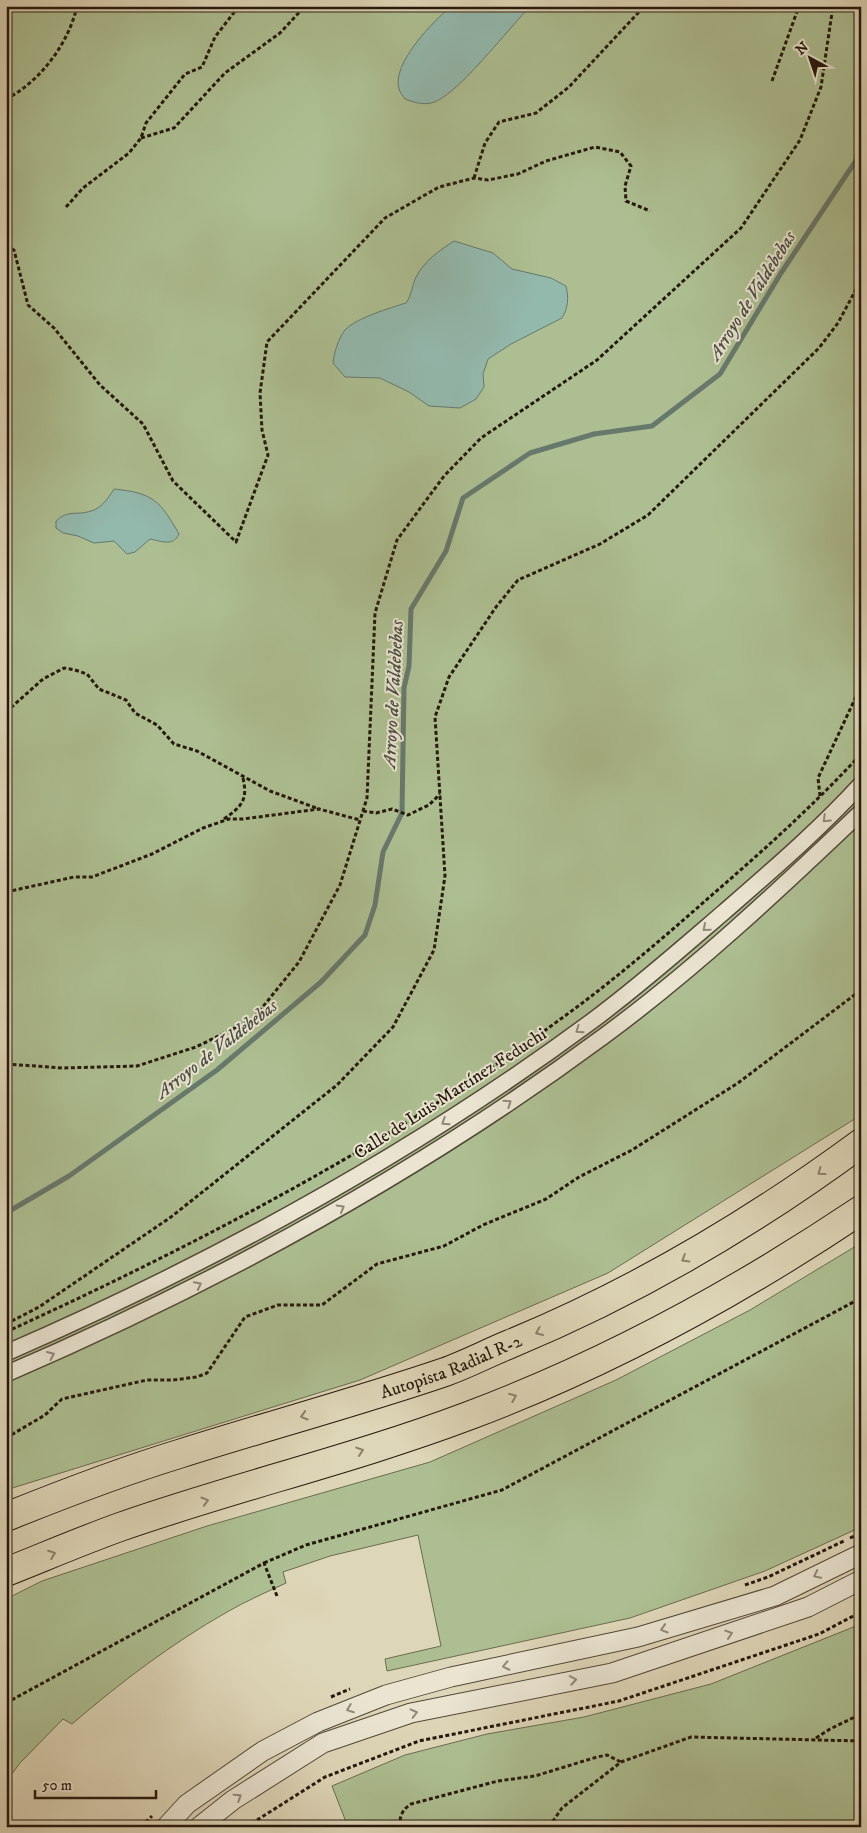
<svg xmlns="http://www.w3.org/2000/svg" width="867" height="1833" font-family="'IM FELL DW Pica',serif">
	<rect width="100%" height="100%" fill="#ded6b8"/>
	<filter id="stains"><feTurbulence type="fractalNoise" baseFrequency=".004" numOctaves="4"/><feColorMatrix values="0 0 0 0 .2 0 0 0 0 .09 0 0 0 0 .02 0 0 0 .5 -.17"/></filter>
	<radialGradient id="worn" r=".72"><stop offset=".6" stop-color="#630" stop-opacity="0"/><stop offset="1" stop-color="#630" stop-opacity=".3"/></radialGradient>
	<g fill="#adbf92" stroke="#696c50">
		<path d="M6,6H861V1115L608,1273L360,1380L6,1490Z"/>
		<path d="M861,1243V1527L765,1571L630,1618L387,1671L385,1659L441,1646L418,1535L330,1556L283,1572L286,1583C267,1592 246,1601 227,1612C171,1644 121,1682 72,1724L63,1719L20,1763L6,1782V1599L42,1581L207,1526L430,1462L616,1380L750,1310Z"/>
		<path d="M861,1624V1827H348L332,1786L405,1755L487,1734L584,1717L711,1684Z"/>
	</g>
	<g fill="#93b9ad" stroke="#67796d">
		<path d="M452,6H531C510,26 455,99 431,103C422,105 413,102 405,99C403,96 400,93 399,89C391,64 434,20 452,6Z"/>
		<path d="M454,241L493,253L512,269L551,278L566,286C569,298 568,308 562,318L511,344L488,359L483,374L484,387L476,399L460,408L429,406L409,392L380,378L345,377L333,363C334,353 338,339 345,330C356,318 390,308 406,303C412,295 412,285 416,277C425,260 439,251 454,241Z"/>
		<path d="M114,489C154,493 160,501 179,534C173,547 161,541 150,539L135,552L127,554L114,541L94,543L78,536L63,533L56,528V521C69,509 76,516 91,511C102,508 108,498 114,489Z"/>
	</g>
	<g fill="none" stroke-linecap="round" stroke-linejoin="round">
		<path stroke="#67796d" stroke-width="5" d="M6,1213L69,1176L217,1070L321,982L365,935L375,905L383,852L402,813L404,688L409,666L411,609L446,551L463,498L530,453L594,434L652,426L720,374L781,273L861,153"/>
		<defs>
			<g id="minor">
				<path d="M6,1353C213,1263 411,1155 592,1021C638,987 681,949 724,912C771,871 819,830 861,784"/>
				<path d="M6,1374C217,1283 419,1173 604,1036C695,969 779,890 861,812"/>
			</g>
			<g id="tertiary">
				<path d="M166,1827L187,1804L263,1751L318,1722L386,1695L451,1677L638,1637L775,1596L861,1554"/>
				<path d="M199,1827L233,1800L323,1743L411,1713L612,1673L808,1607L861,1580"/>
			</g>
			<g id="motorway">
				<path id="s1" d="M6,1517C63,1494 120,1472 179,1454C267,1426 357,1402 445,1372C467,1364 488,1353 510,1344C636,1292 751,1224 861,1143"/>
				<path d="M6,1572C44,1557 81,1541 120,1527C234,1487 354,1459 468,1416C607,1364 737,1293 861,1210"/>
			</g>
		</defs>
		<use href="#minor" stroke="#534838" stroke-width="18"/>
		<use href="#tertiary" stroke="#534838" stroke-width="21"/>
		<use href="#motorway" stroke="#25180d" stroke-width="30"/>
		<g stroke="#25180d" stroke-width="3" stroke-dasharray="4 2.5" stroke-linecap="butt">
			<path d="M772,81L799,6"/>
			<path d="M6,99C40,82 69,43 77,6"/>
			<path d="M141,138L174,128L225,73L280,33L305,6"/>
			<path d="M474,178L485,143L499,122L536,113L569,87L638,13L649,6"/>
			<path d="M66,207L83,188L129,153L141,138L146,123L185,74L202,67L215,37L239,6"/>
			<path d="M6,246L14,250L28,305L54,328L100,385L143,424L173,481L236,542L268,455L262,430L260,393L267,342L385,218L439,187L474,178L488,180L518,174L546,161L595,147L620,152L631,166L625,186L626,201L650,211"/>
			<path d="M6,712L43,679L64,668L75,670L87,674L99,689L126,700L135,713L157,725L174,744L197,751L270,791L319,809"/>
			<path d="M820,796L818,778L861,686"/>
			<path d="M363,811L376,813L392,809L408,815L429,805L440,794"/>
			<path d="M224,819C242,806 248,800 243,778"/>
			<path d="M6,892L74,877H92L152,854L203,828L229,819H243L319,809L360,820"/>
			<path d="M6,1064L63,1068L137,1066L196,1047L253,1019L299,962L340,885L367,798L375,613L397,540L444,476L481,438L597,360L741,228L800,140L821,87L833,6"/>
			<path d="M6,1324L39,1307L171,1217L337,1085L393,1027L434,950L445,876L435,717L449,677L496,607L518,580L600,544L648,515L819,348L838,323L861,280"/>
			<path d="M6,1332C207,1240 403,1137 581,1004C626,970 670,932 713,894C764,850 815,804 861,754"/>
			<path d="M6,1438L45,1415L62,1399L147,1380H173L197,1377L207,1373L245,1317L278,1305H322L377,1264L444,1246L483,1225L546,1199L579,1177L632,1150L738,1083L861,990"/>
			<path d="M850,1538L861,1533"/>
			<path d="M264,1563L306,1545L502,1490L861,1298"/>
			<path d="M745,1585L768,1577L844,1541"/>
			<path d="M331,1697L350,1689"/>
			<path d="M6,1703L264,1563L277,1596"/>
			<path d="M816,1738L830,1729L861,1714"/>
			<path d="M141,1827L152,1816"/>
			<path d="M246,1827L325,1777L419,1741L619,1701L819,1634L861,1612"/>
			<path d="M400,1827C399,1816 403,1809 411,1804L498,1781L535,1776L597,1757L607,1755L621,1762"/>
			<path d="M549,1827L562,1808L621,1762L691,1737L861,1741"/>
		</g>
		<use href="#minor" stroke="#eae4d1" stroke-width="15"/>
		<use href="#tertiary" stroke="#eae4d1" stroke-width="19"/>
		<use href="#motorway" stroke="#ded6b8" stroke-width="28"/>
	</g>
	<defs><path id="oneway-chevron" d="M-2-3.5L2.5 0L-2 3.5" fill="none" stroke-width="1.6" stroke-linecap="round" stroke-linejoin="round" transform="scale(1.25)"/></defs>
	<g stroke="#918879">
		<use href="#oneway-chevron" transform="translate(826 819) rotate(136)"/>
		<use href="#oneway-chevron" transform="translate(706 928) rotate(139)"/>
		<use href="#oneway-chevron" transform="translate(579 1030) rotate(145)"/>
		<use href="#oneway-chevron" transform="translate(508 1103) rotate(-35)"/>
		<use href="#oneway-chevron" transform="translate(445 1122) rotate(147)"/>
		<use href="#oneway-chevron" transform="translate(341 1208) rotate(-30)"/>
		<use href="#oneway-chevron" transform="translate(198 1285) rotate(-27)"/>
		<use href="#oneway-chevron" transform="translate(51 1355) rotate(-24)"/>
		<use href="#oneway-chevron" transform="translate(817 1575) rotate(154)"/>
		<use href="#oneway-chevron" transform="translate(664 1629) rotate(163)"/>
		<use href="#oneway-chevron" transform="translate(729 1634) rotate(-18)"/>
		<use href="#oneway-chevron" transform="translate(506 1666) rotate(168)"/>
		<use href="#oneway-chevron" transform="translate(573 1680) rotate(-10)"/>
		<use href="#oneway-chevron" transform="translate(350 1709) rotate(159)"/>
		<use href="#oneway-chevron" transform="translate(414 1713) rotate(-14)"/>
		<use href="#oneway-chevron" transform="translate(238 1797) rotate(-33)"/>
	</g>
	<g stroke="#8b806b">
		<use href="#oneway-chevron" transform="translate(821 1172) rotate(144)"/>
		<use href="#oneway-chevron" transform="translate(685 1259) rotate(149)"/>
		<use href="#oneway-chevron" transform="translate(539 1332) rotate(157)"/>
		<use href="#oneway-chevron" transform="translate(513 1397) rotate(-22)"/>
		<use href="#oneway-chevron" transform="translate(304 1416) rotate(163)"/>
		<use href="#oneway-chevron" transform="translate(360 1451) rotate(-18)"/>
		<use href="#oneway-chevron" transform="translate(205 1501) rotate(-17)"/>
		<use href="#oneway-chevron" transform="translate(52 1554) rotate(-21)"/>
	</g>
	<g text-anchor="middle" stroke-width="4" stroke-linejoin="round" paint-order="stroke">
		<g font-size="18" fill="#25180d" stroke="#eae4d1">
			<text transform="translate(450 1093) rotate(-33)" y="6">Calle de Luis Martínez Feduchi</text>
			<text dy="6" stroke="none"><textPath href="#s1" startOffset="470">Autopista Radial R-2</textPath></text>
		</g>
		<g font-size="19" font-style="italic" fill="#4c5045" stroke="#eae4d1">
			<text transform="translate(751 295) rotate(-58)" y="7">Arroyo de Valdebebas</text>
			<text transform="translate(392 694) rotate(-87)" y="7">Arroyo de Valdebebas</text>
			<text transform="translate(216 1048) rotate(-38)" y="7">Arroyo de Valdebebas</text>
		</g>
	</g>
	<rect width="867" height="1833" fill="none" stroke="#ded6b8" stroke-width="25"/>
	<rect x="8" y="8" width="852" height="1818" fill="none" stroke="#25180d" stroke-width="2.5"/>
	<rect x="12" y="12" width="842" height="1808" fill="none" stroke="#25180d"/>
	<g transform="translate(810 58) rotate(320)" stroke="#eae4d1" stroke-width="4" paint-order="stroke">
	<path d="M0-4L9 19L0 12L-9 19Z" fill="#25180d"/>
	<text y="-8" font-size="14" font-weight="bold" text-anchor="middle" fill="#25180d">N</text>
	</g>
	<path d="M35 1790v8h121v-8" fill="none" stroke="#25180d" stroke-width="2.5"/>
	<text x="42" y="1790" font-size="15" fill="#25180d" stroke="#eae4d1" stroke-width="4" paint-order="stroke">50 m</text>
	<rect width="100%" height="100%" filter="url(#stains)"/>
	<rect width="100%" height="100%" fill="url(#worn)"/>
</svg>
